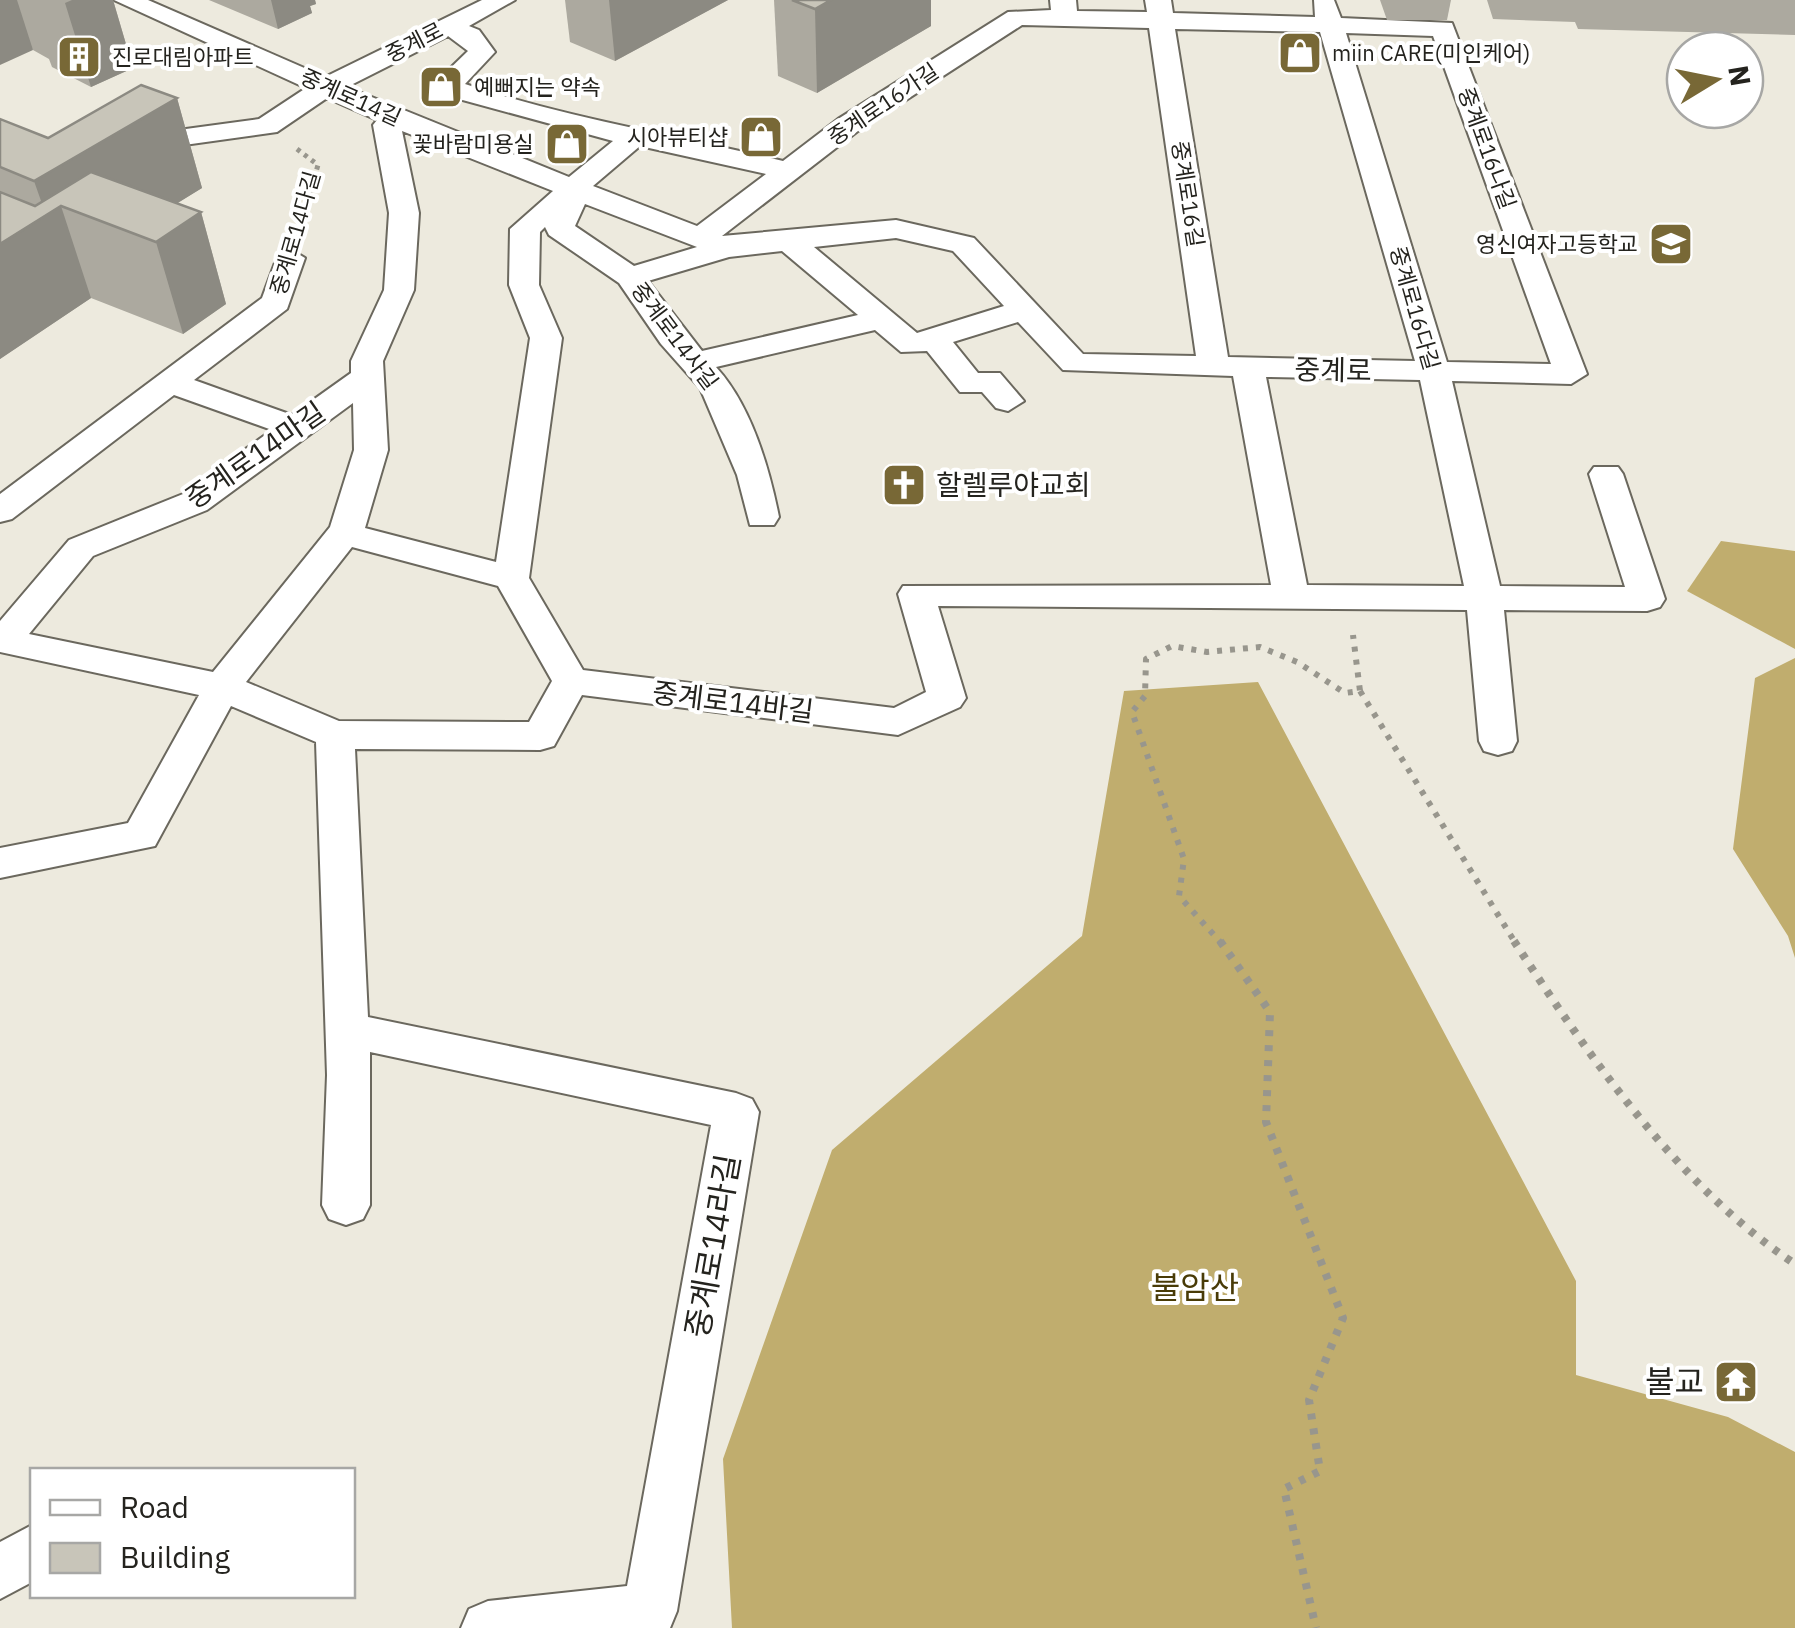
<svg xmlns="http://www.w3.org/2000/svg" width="1795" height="1628" font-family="'IBM Plex Sans','Noto Sans KR',sans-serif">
	<rect width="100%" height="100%" fill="#edeade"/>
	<g fill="#c0ad6e">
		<path d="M1721,541L1795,551V649L1687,591Z"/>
		<path d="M1795,658V958L1788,936L1733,849L1755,678Z"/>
		<path d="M1258,682L1576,1281V1375L1728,1417L1795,1452V1628H732L723,1459L832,1150L1082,936L1124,691Z"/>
	</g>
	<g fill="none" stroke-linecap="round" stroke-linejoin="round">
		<defs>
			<g id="street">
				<path d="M114,0H148L325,77L482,0H515L469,26L479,30L495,52L465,84C571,119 675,135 783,161L838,119L1008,12L1051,10L1050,0H1076L1077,11L1147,12L1145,0H1171L1173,13L1315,17L1314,0H1334L1341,18L1452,23L1587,374L1571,384L1452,381L1500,586L1625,587L1589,474L1594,467H1618L1623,474L1665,599L1660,607L1647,611L1504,610L1517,741L1512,751L1498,755L1484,751L1479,741L1467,610L938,606L966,698L960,707L898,735L582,695L554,746L540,750L355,749L368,1017L736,1093L752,1099L759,1112L677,1611L670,1628H461L469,1609L488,1601L627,1586L711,1125L370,1052V1205L363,1219L346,1225L329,1219L322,1205L327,1075L316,742L231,706L155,846L0,878V848L128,823L199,695L0,652V621L69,540L183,494L272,430L174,395L12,519L0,522V494L262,298L279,252L290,249L305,258L287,309L194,380L292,415L351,373V361L384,290L389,213L373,125L377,120L327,98L277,132L134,152L124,150L120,144L124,138L134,136L259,119L306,88ZM1022,25L1149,28L1196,356L1083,354L974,238L896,220L722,236L858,131ZM1175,29L1320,32L1415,361L1228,357ZM1346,33L1433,36L1551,364L1447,362ZM448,36L468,51L437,81L434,87L437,93L613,141L569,177L347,87ZM402,131L553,191L510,229L509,285L530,338L496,562L365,528L388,450L383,361L414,290L419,213ZM640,146L766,174L697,226L593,186ZM585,204L697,247L634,266L575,226ZM545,227L549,235L619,283L661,344L700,388L737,475L750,525H774L779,517C769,467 751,405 716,367L875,330L901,352L927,351L960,392H982L996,408L1008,411L1024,401L1000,373H978L953,342L1018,322L1063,370L1233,376L1271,585L903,586L898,594L926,692L894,708L583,670L529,578L562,338L539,285L540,232ZM896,238L953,251L1004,306L917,333L814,247ZM782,251L858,315L702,351L648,281L729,257ZM1266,377L1420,380L1464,586L1307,585ZM353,403L354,450L330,527L213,672L29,634L93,556L207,510ZM352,547L498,586L552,681L529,722L339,721L246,682Z"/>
				<path d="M32,1525V1582L0,1599V1542Z"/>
			</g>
		</defs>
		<use href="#street" stroke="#6b685e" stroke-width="4"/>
		<path stroke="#98968d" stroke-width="5" stroke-dasharray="4 5" stroke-linecap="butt" d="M297,149L318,165L299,228"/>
		<g stroke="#98968d" stroke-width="6" stroke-dasharray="5 8" stroke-linecap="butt">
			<path d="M1360,691L1516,944"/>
			<path d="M1222,944L1179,896L1184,859L1132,712L1145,696L1146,659L1172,646L1207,652L1260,647L1297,662L1345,693L1360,691L1353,635"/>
		</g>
		<g stroke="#98968d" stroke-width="8" stroke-dasharray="6 9" stroke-linecap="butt">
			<path d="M1220,941L1270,1012L1266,1122L1343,1318L1309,1400L1320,1471L1284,1489L1316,1628"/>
			<path d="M1514,941C1590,1058 1678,1186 1795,1264"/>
		</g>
		<use href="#street" fill="#fff" fill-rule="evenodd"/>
	</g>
	<g fill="#aca99f">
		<path d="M0,0H113L133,68L91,87L52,67L49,59L33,50Z"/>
		<path d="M209,0H315L316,4L310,6L312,13L278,29Z"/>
		<path d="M565,0H728L615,61L570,42Z"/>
		<path d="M774,0H931V26L817,93L778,76Z"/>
		<path d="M1380,0H1451L1447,20H1387Z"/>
		<path d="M1487,0H1795V35L1578,29L1575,22L1493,19Z"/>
		<path d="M177,98L202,188L177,203L201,212L226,304L183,334L91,298L0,359V119L48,138Z"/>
	</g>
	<g fill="#8c8a82">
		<path d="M0,0H17L33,50L0,65Z"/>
		<path d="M72,0H113L133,68L91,87L65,3Z"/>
		<path d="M271,0H315L316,4L310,6L312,13L278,29Z"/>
		<path d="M609,0H728L615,61Z"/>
		<path d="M831,0H931V26L817,93L815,9Z"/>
		<path d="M177,98L202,188L131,232L61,206L91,298L0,359V244L46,215L34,181Z"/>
		<path d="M201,212L226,304L183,334L156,242Z"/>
	</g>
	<g fill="#c8c5b9" stroke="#8c8a82" stroke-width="2.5">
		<path d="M792,0H831L815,9Z"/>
		<path d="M141,85L177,98L34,181L0,167V119L48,138Z"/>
		<path d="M91,172L201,212L156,242L61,206L0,244V192L35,206Z"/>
	</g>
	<defs>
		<symbol id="shop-square" viewBox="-11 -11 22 22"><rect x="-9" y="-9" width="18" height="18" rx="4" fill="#786836" stroke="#fff"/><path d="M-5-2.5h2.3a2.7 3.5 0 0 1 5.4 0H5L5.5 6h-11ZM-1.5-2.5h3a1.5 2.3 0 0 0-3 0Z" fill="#fff"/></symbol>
		<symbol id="building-square" viewBox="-11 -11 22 22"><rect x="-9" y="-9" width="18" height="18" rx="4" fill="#786836" stroke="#fff"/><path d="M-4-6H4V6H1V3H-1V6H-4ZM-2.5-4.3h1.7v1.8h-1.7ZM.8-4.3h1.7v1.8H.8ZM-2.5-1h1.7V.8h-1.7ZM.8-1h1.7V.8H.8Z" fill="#fff"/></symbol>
		<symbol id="school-square" viewBox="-11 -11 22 22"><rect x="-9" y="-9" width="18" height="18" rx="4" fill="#786836" stroke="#fff"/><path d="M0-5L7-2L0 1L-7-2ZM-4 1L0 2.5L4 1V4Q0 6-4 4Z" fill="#fff"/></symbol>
		<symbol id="church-square" viewBox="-11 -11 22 22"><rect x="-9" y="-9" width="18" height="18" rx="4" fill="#786836" stroke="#fff"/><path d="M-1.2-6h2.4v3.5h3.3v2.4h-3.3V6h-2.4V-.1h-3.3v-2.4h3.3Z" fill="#fff"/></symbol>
		<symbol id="temple-square" viewBox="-11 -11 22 22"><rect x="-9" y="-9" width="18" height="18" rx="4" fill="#786836" stroke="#fff"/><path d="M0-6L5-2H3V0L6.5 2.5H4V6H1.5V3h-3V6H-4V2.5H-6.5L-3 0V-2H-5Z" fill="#fff"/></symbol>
	</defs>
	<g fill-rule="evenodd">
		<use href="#shop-square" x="1275" y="28" width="50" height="50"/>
		<use href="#building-square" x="54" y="32" width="50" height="50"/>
		<use href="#shop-square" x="416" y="62" width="50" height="50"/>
		<use href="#shop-square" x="736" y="112" width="50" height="50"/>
		<use href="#shop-square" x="542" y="119" width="50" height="50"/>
		<use href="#school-square" x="1646" y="219" width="50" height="50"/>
		<use href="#church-square" x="879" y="460" width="50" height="50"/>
		<use href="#temple-square" x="1711" y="1357" width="50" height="50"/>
	</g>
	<g text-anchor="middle" stroke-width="8" stroke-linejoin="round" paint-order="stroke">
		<g font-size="22" fill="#24231e" stroke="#fff">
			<text transform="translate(414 42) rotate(-27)" y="8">중계로</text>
			<text transform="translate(351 97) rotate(24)" y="8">중계로14길</text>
			<text transform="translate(883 104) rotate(-34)" y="8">중계로16가길</text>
			<text transform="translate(1487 148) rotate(70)" y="8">중계로16나길</text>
			<text transform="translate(1188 194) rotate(81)" y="8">중계로16길</text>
			<text transform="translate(295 233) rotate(-74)" y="8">중계로14다길</text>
			<text transform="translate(1415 308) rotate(74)" y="8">중계로16다길</text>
			<text transform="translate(675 336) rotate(53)" y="8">중계로14사길</text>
		</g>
		<g font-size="22" fill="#24231e" stroke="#fff" text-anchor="start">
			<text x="1332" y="61">miin CARE(미인케어)</text>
			<text x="112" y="65">진로대림아파트</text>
			<text x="474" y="95">예뻐지는 약속</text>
			<text x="728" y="145" text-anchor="end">시아뷰티샵</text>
			<text x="534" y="152" text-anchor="end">꽃바람미용실</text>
			<text x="1638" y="252" text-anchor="end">영신여자고등학교</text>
		</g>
		<g font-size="28" fill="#24231e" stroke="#fff">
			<text transform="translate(1333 370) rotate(1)" y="10">중계로</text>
			<text transform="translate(255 455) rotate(-35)" y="10">중계로14마길</text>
			<text transform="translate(733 702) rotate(7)" y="10">중계로14바길</text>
		</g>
		<g font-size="28" fill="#24231e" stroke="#fff" text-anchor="start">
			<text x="936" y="495">할렐루야교회</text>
		</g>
		<g font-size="32" fill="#24231e" stroke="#fff">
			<text transform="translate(713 1246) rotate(-80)" y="11">중계로14라길</text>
		</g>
		<g font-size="32" fill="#493b07" stroke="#fff">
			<text x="1195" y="1299">불암산</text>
		</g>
		<g font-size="32" fill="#24231e" stroke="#fff" text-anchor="end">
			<text x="1704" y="1393">불교</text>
		</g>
	</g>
	<rect x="30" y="1468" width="325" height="130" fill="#ffffff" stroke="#a7a7a5" stroke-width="2.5"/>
	<rect x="50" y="1500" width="50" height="15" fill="#ffffff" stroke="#a7a7a5" stroke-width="2.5"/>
	<text x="120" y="1518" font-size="30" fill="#24231e">Road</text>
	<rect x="50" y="1543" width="50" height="30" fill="#c8c5b9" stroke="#a7a7a5" stroke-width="2.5"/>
	<text x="120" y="1568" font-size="30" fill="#24231e">Building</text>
	<g transform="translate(1715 80) rotate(80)"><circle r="48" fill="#ffffff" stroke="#a7a7a5" stroke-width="2.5"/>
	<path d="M0-8L18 38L0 25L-18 38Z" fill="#786836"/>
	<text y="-15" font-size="28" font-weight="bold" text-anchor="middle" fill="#24231e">N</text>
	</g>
</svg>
